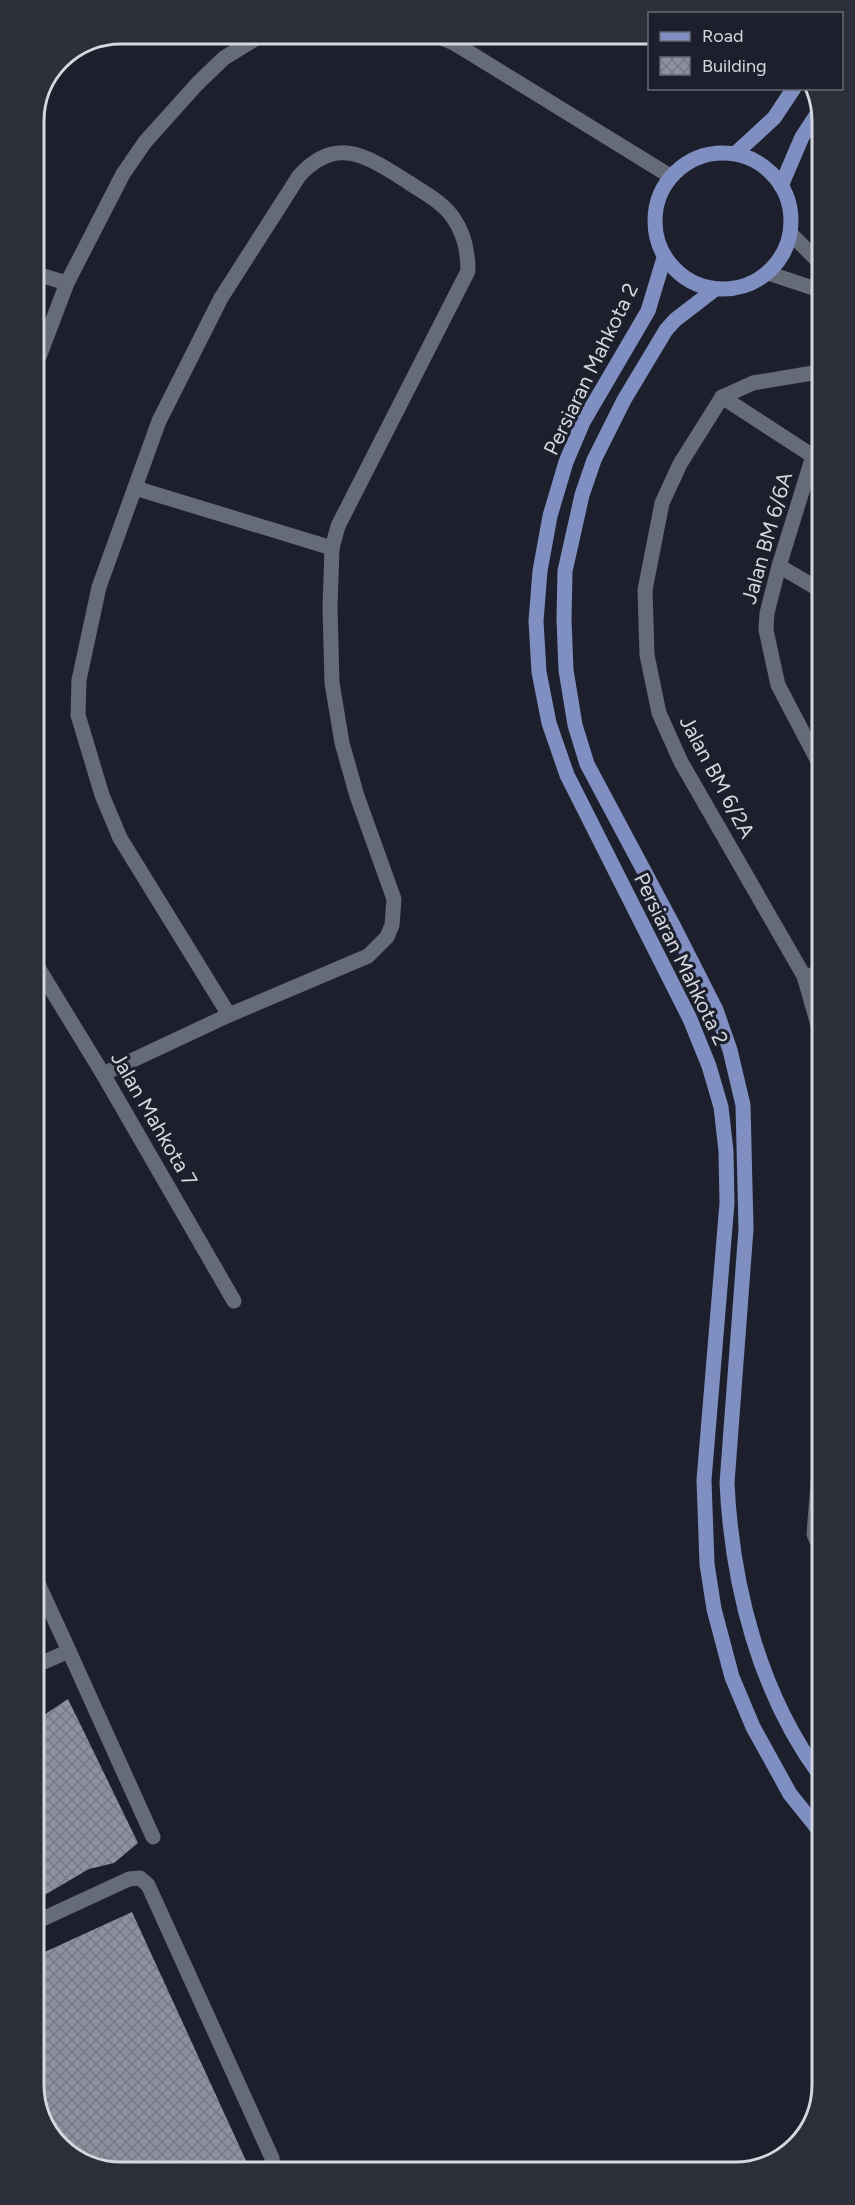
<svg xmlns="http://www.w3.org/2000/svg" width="855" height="2205" font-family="Figtree,sans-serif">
	<defs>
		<pattern id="building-cross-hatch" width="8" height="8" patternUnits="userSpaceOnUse" patternTransform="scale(1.5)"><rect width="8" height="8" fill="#8c919f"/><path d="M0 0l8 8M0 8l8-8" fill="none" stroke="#757983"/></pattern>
	</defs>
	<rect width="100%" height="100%" fill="#1d202c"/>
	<g fill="url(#building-cross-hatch)">
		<path d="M68,1699L138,1843L114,1863L89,1869L36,1900V1715H44Z"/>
		<path d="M132,1912L248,2165L234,2171L114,2172L67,2154L36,2108V1956Z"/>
	</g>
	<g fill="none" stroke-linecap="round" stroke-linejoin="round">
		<g stroke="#666b78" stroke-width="15">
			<path d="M430,33L454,43L670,176"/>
			<path d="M790,233L819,262"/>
			<path d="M33,273L67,283"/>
			<path d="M768,273L819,290"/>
			<path d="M34,370L67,283L123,174L145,142L197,84L224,58L265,33"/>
			<path d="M722,397L680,464L662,503L645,590L647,655L659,713L681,762L804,976L820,1032"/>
			<path d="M722,397L819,460"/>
			<path d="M722,397L753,383L819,372"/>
			<path d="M813,456L779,566L767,613L766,630L778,685L820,765"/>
			<path d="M135,488L332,548"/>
			<path d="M779,566L820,590"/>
			<path d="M34,961L103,1074L234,1301"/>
			<path d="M804,976L820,974"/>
			<path d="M103,1074L229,1015L368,956L387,937L392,925L394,899L357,796L342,743L332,683L330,607L332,548L338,526L468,271C468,252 465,235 454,219C443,202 424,193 408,182C368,157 337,134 299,176L221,298L159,421L99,587L79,680L78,715L102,795L120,838L229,1015"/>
			<path d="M821,1444L814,1534L821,1551"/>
			<path d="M35,1577L69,1651"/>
			<path d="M35,1666L69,1651L153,1837"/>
			<path d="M36,1922L129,1879L140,1878L148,1885L272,2158L273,2168L271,2171"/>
		</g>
		<g stroke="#7f8fc2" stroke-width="15">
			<circle cx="723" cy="221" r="68"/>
			<path d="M736,153L774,118L794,88"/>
			<path d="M781,186L802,137L819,111"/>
			<path d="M664,258L648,311L583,422L566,462L550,516L540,571L536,621L539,672L549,723L567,775L690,1019L709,1066L721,1107L726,1151L727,1203L704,1480L707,1564L714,1609L732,1677L753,1727L790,1794L822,1834"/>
			<path d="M714,290L675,320L666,330L624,400L594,460L582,495L565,571L564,619L566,670L575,725L587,764L675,929L716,1010L730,1050L743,1105L746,1229L727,1483C732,1585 759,1694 822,1778"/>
		</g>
	</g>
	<g text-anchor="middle" stroke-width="6" stroke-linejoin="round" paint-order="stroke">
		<g font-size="21" fill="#d5d8df" stroke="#1d202c">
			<text transform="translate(591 369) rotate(-64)" y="7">Persiaran Mahkota 2</text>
			<text transform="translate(767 538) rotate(-74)" y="7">Jalan BM 6/6A</text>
			<text transform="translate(717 777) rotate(62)" y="7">Jalan BM 6/2A</text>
			<text transform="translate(681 959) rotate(64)" y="7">Persiaran Mahkota 2</text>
			<text transform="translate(154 1119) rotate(60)" y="7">Jalan Mahkota 7</text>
		</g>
	</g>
	<path d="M0 0H855V2205H0ZM121 44H735A77 77 0 0 1 812 121V2085A77 77 0 0 1 735 2162H121A77 77 0 0 1 44 2085V121A77 77 0 0 1 121 44Z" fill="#2c2f3a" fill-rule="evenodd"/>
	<path fill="none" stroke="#d5d8df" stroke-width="3" d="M121 44H735A77 77 0 0 1 812 121V2085A77 77 0 0 1 735 2162H121A77 77 0 0 1 44 2085V121A77 77 0 0 1 121 44Z"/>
	<rect x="648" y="12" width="195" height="78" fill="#1d202c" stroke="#676a74" stroke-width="1.5"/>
	<rect x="660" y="32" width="30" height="9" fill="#7f8fc2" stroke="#676a74" stroke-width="1.5"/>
	<text x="702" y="42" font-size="18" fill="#d5d8df">Road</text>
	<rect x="660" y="57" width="30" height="18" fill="url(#building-cross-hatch)" stroke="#676a74" stroke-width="1.5"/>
	<text x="702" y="72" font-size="18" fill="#d5d8df">Building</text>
</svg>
